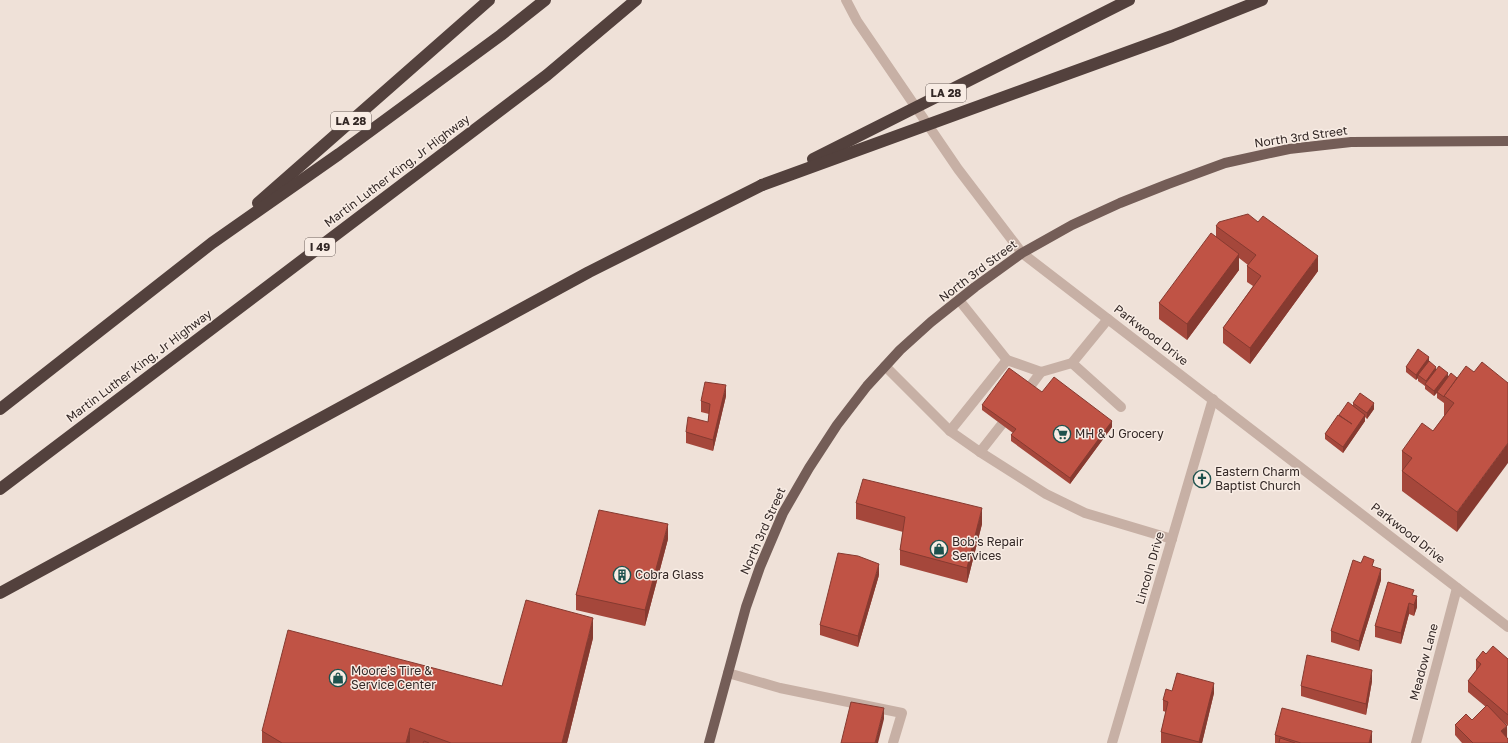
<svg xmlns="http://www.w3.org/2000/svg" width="1508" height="743" font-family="'Golos Text',sans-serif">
	<rect width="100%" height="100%" fill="#efe1d8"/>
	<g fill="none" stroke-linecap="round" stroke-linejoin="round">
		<g stroke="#c7b0a5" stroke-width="10">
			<path d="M846,0L857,21L958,169L1022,253L1508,627"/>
			<path d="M959,300L1007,360L1041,372L1072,363L1108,319"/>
			<path d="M1072,363L1121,407"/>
			<path d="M885,366L950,431L980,452L1046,494L1085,513L1172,539"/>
			<path d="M1029,388L1041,372"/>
			<path d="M950,431L1007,360"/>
			<path d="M980,452L1002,424"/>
			<path d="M728,673L780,688L902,713L893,743"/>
			<path d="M1112,743L1213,399"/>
			<path d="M1416,743L1457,588"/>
		</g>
		<path stroke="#745d57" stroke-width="10" d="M709,743L746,607L760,567L783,513L809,468L837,425L867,386L900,350L931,322L975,287L1022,253L1072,225L1120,203L1168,184L1225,163L1289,149L1351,142L1508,141"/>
		<g stroke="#53413d" stroke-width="12">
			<path d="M258,203L489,0"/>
			<path d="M0,409L212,243L339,154L501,35L545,0"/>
			<path d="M0,489L547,75L636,0"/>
			<path d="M0,593L589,272L762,185"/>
		</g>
		<g stroke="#53413d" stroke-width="12">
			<path d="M813,159L1129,0"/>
			<path d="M762,185L1172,36L1262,0"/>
		</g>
	</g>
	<g fill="#a5473b">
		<path d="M1216,226L1318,271L1250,364L1223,343V328L1253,286L1247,282V266L1248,265L1239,258V270L1187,340L1159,319V303L1216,237Z"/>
		<path d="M1429,361L1436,370L1448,377L1457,378V532L1402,491V451L1433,431L1444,416V403L1437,398V393L1434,396L1425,389V386L1418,381V378L1416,380L1406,372V367Z"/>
		<path d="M1042,392L1112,427L1070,484L1011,441V435L1013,433L982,410V405Z"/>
		<path d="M726,396L713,451L686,443V432L708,422L709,414L701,412V401Z"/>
		<path d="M1353,403L1374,409L1367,419L1365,417V421L1343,453L1325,439V434L1339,416V415L1353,406Z"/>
		<path d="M856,503L982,524L967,583L900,565V550L903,532L856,519Z"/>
		<path d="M668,539L645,626L576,610V595Z"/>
		<path d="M1374,567L1381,580L1359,651L1331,642V631Z"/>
		<path d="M879,575L858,647L820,635V625Z"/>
		<path d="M1414,595L1417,607L1414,616L1409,614L1401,644L1375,637V626Z"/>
		<path d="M593,638L567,743H262V731L502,686Z"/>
		<path d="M1486,654L1508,659V726L1501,720L1507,737L1508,743H1462L1455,735V725L1472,720L1486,707L1468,692V681L1476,671V660Z"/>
		<path d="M1372,681L1366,715L1301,696V686Z"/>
		<path d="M1172,691L1214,693L1202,743H1161V732L1166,712L1163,711V700Z"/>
		<path d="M1275,735L1372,742V743H1275Z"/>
	</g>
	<g fill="#863a30">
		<path d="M1239,254V270L1187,340V324Z"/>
		<path d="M1318,256V271L1250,364V348Z"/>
		<path d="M1429,357V363L1418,375V378L1416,380V375Z"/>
		<path d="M1436,367V372L1426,384V381Z"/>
		<path d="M1448,373V379L1434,396V391Z"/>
		<path d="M726,385V396L713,451V440Z"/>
		<path d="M1374,403V409L1367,419V413Z"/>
		<path d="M1365,415V421L1343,453V447Z"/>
		<path d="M1112,421V427L1070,484V478Z"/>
		<path d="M1508,443V463L1457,532V512Z"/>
		<path d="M982,508V524L967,583V568Z"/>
		<path d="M668,524V539L645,626V610Z"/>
		<path d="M879,564V575L858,647V636Z"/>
		<path d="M1381,569V580L1359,651V641Z"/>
		<path d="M1417,596V607L1414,616V605Z"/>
		<path d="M1409,603V614L1401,644V633Z"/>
		<path d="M593,618V638L567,743H562Z"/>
		<path d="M1372,670V681L1366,715V704Z"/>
		<path d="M1214,683V693L1202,743H1199Z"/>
		<path d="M884,708V719L878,743H875Z"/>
		<path d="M1507,726V737L1501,742V731Z"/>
		<path d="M410,728V743H406Z"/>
		<path d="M1372,731V743H1369Z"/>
	</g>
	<g fill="#c05345" stroke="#863a30">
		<path d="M1248,214L1258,222L1263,216L1318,256L1250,348L1223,328L1261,276L1247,266L1256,255L1216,226L1219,222Z"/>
		<path d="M1211,233L1239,254L1187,324L1159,303Z"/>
		<path d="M1418,349L1429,357L1416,375L1406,367Z"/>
		<path d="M1429,361L1436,367L1426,381L1418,375Z"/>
		<path d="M1482,362L1508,383V443L1457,512L1402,471L1412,458L1402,451L1422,423L1433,431L1454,403L1444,396L1466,366L1474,372Z"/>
		<path d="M1439,366L1448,373L1434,391L1425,384Z"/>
		<path d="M1009,368L1042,392L1054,377L1112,421L1070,478L1011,435L1016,429L982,405Z"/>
		<path d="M1451,373L1457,378L1444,396V397L1437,392Z"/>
		<path d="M705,382L726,385L713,440L686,432L688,417L708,422L710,404L701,401Z"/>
		<path d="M1360,393L1374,403L1367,413L1353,403Z"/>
		<path d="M1348,402L1365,415L1343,447L1325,434L1338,415L1352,424L1339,415Z"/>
		<path d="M863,479L982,508L967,568L900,550L905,517L856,503Z"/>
		<path d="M599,510L668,524L645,610L576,595Z"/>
		<path d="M838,553L858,556L879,564L858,636L820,625Z"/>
		<path d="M1364,556L1374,560L1372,566L1381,569L1359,641L1331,631L1353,560L1361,563Z"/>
		<path d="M1388,582L1414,590L1412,595L1417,596L1414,605L1409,603L1401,633L1375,626Z"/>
		<path d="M526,600L593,618L562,743H451L410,728L406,743H282L262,731L288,630L502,686Z"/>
		<path d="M1493,646L1508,659V715L1468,681L1481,664L1476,660L1483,651L1486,654Z"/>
		<path d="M1307,655L1372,670L1366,704L1301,686Z"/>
		<path d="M1177,673L1214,683L1199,742L1161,732L1168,702L1163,700L1166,689L1172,691Z"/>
		<path d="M851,702L884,708L875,743H841Z"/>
		<path d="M1487,705L1507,726L1501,731L1508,739V743H1473L1455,725L1466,714L1472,720Z"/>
		<path d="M1282,708L1372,731L1369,743H1301L1275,735Z"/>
		<path d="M1280,738L1295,743H1279Z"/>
		<path d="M424,741L429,743H423Z"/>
	</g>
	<defs>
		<symbol id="supermarket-ring" viewBox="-11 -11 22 22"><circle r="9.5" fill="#f8ece4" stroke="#1e524e" stroke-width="1.5"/><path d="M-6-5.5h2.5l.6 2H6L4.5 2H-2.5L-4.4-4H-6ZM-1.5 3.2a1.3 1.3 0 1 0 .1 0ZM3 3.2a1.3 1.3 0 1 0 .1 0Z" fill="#1e524e"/></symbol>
		<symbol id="church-ring" viewBox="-11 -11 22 22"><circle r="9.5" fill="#f8ece4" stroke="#1e524e" stroke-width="1.5"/><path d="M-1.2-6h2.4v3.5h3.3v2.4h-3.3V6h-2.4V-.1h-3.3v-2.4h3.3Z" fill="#1e524e"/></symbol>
		<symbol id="shop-ring" viewBox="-11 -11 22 22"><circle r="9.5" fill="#f8ece4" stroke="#1e524e" stroke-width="1.5"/><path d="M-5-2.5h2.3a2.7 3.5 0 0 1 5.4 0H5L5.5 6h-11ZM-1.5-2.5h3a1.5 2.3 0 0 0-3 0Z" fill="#1e524e"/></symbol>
		<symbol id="building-ring" viewBox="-11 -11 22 22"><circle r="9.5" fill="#f8ece4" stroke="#1e524e" stroke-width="1.5"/><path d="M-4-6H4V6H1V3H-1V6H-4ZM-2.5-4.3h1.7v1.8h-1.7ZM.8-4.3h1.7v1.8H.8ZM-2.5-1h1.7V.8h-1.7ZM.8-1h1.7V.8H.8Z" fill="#1e524e"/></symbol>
	</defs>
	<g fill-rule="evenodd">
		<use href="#supermarket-ring" x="1052" y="424" width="20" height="20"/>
		<use href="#church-ring" x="1192" y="469" width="20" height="20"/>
		<use href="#shop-ring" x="929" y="539" width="20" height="20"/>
		<use href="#building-ring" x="612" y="565" width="20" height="20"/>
		<use href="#shop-ring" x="328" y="668" width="20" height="20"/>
	</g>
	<g text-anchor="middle" stroke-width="3" stroke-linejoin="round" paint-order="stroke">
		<g fill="#f8ece4" stroke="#6e635f" stroke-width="1">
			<rect x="926" y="84" width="40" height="18" rx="3"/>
			<rect x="331" y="112" width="40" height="18" rx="3"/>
			<rect x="305" y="238" width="30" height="18" rx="3"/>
		</g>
		<g font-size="11" font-weight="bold" fill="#332826">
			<text x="946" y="97">LA 28</text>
			<text x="351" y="125">LA 28</text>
			<text x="320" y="251">I 49</text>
		</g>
		<g font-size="12" fill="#332826" stroke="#f8ece4">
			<text transform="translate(1301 137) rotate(-8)" y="4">North 3rd Street</text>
			<text transform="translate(397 171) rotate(-37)" y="4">Martin Luther King, Jr Highway</text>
			<text transform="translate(978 271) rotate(-37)" y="4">North 3rd Street</text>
			<text transform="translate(1151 335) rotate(38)" y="4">Parkwood Drive</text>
			<text transform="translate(139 366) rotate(-37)" y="4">Martin Luther King, Jr Highway</text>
			<text transform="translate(763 531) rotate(-66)" y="4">North 3rd Street</text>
			<text transform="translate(1408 533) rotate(38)" y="4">Parkwood Drive</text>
			<text transform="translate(1150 568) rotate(-74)" y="4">Lincoln Drive</text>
			<text transform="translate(1424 662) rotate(-75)" y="4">Meadow Lane</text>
		</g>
		<g font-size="12" fill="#332826" stroke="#f8ece4" text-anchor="start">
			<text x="1075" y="438">MH &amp; J Grocery</text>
			<text x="1215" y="476">Eastern Charm<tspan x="1215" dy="14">Baptist Church</tspan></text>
			<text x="952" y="546">Bob's Repair<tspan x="952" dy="14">Services</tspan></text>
			<text x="635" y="579">Cobra Glass</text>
			<text x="351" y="675">Moore's Tire &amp;<tspan x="351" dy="14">Service Center</tspan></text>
		</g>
	</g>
</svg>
